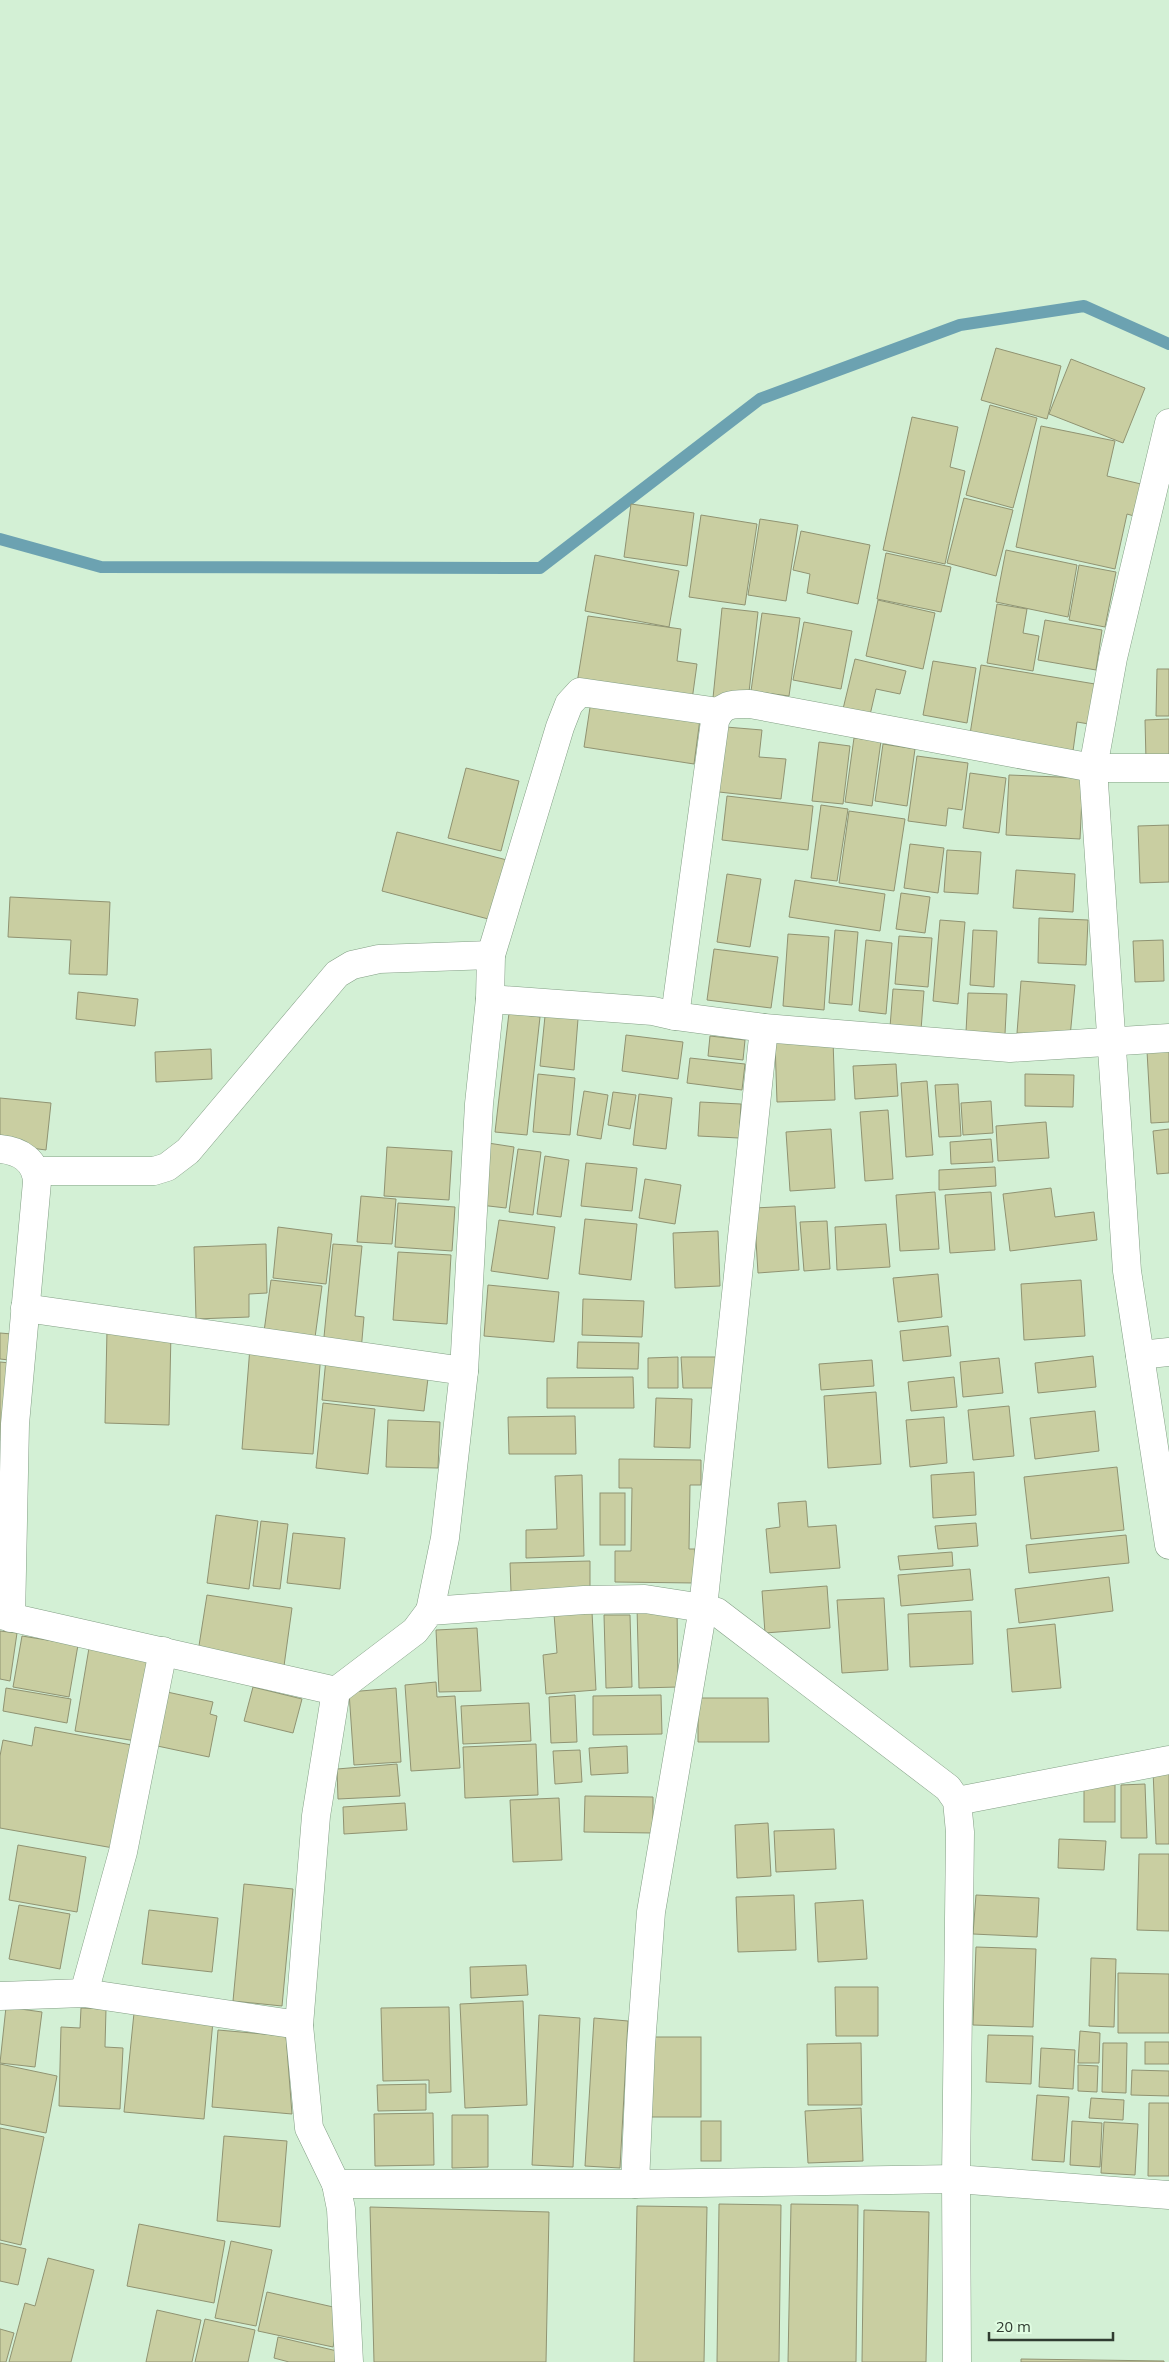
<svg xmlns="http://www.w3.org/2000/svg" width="1169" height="2362" font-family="'Open Sans',sans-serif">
	<rect width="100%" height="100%" fill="#d3f0d5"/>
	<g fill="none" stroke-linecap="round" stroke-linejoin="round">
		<path stroke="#6ca2b1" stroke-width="12" d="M0,539L101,567L540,568L760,399L960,325L1084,306L1169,344"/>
	</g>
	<g fill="#c9cea1" stroke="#909372">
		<path d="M996,348L1061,366L1047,419L981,400Z"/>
		<path d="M1071,359L1145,388L1123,443L1049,414Z"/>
		<path d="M990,405L1037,418L1013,508L966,495Z"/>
		<path d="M912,417L958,427L950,467L965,471L945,564L883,550Z"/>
		<path d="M1041,426L1115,441L1107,476L1141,484L1134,516L1127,514L1115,569L1016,547Z"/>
		<path d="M964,498L1013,510L996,576L947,563Z"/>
		<path d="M631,504L694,513L687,566L624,557Z"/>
		<path d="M701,515L757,524L745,605L689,597Z"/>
		<path d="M760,519L798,525L786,601L748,595Z"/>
		<path d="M801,531L870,545L858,604L807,593L810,574L793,570Z"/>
		<path d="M1006,550L1077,565L1068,617L996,602Z"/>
		<path d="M886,553L951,567L941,612L877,599Z"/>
		<path d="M595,555L679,571L669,627L585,611Z"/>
		<path d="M1079,565L1116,572L1105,627L1069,620Z"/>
		<path d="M878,600L935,613L923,669L866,656Z"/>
		<path d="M997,604L1027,609L1023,633L1039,636L1033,671L987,663Z"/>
		<path d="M722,608L758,612L748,701L713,698Z"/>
		<path d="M762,613L800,618L789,696L751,691Z"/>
		<path d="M588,616L681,629L677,661L697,664L692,700L577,683Z"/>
		<path d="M1045,620L1102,630L1096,670L1038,660Z"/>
		<path d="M804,622L852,631L841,689L793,680Z"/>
		<path d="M855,659L906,671L900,694L876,689L870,715L843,709Z"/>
		<path d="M933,661L976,668L967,723L923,715Z"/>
		<path d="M981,665L1095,684L1089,724L1077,722L1073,751L970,734Z"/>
		<path d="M1157,669H1169V716H1156Z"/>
		<path d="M591,701L700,719L694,764L584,747Z"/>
		<path d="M1169,719V759L1146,760L1145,720Z"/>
		<path d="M726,727L762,730L759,757L786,759L781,799L719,792Z"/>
		<path d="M854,738L881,741L872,806L845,802Z"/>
		<path d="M819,742L850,746L843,804L812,801Z"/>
		<path d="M883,744L915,749L907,806L875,801Z"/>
		<path d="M917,756L968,763L962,810L948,808L946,826L908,821Z"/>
		<path d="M466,768L519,781L501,851L448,838Z"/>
		<path d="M970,773L1006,778L999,833L963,828Z"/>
		<path d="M1009,775L1083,778L1080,839L1006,835Z"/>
		<path d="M727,796L813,806L808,850L722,840Z"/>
		<path d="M821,805L848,809L837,881L811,878Z"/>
		<path d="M849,811L905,819L894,891L839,883Z"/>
		<path d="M1169,825V882L1140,883L1138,826Z"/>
		<path d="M397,832L507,860L492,920L382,891Z"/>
		<path d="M910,844L944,848L938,893L904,888Z"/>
		<path d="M947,850L981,852L978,894L944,892Z"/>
		<path d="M1016,870L1075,874L1073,912L1013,908Z"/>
		<path d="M727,874L761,879L750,947L717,942Z"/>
		<path d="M795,880L885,894L880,931L789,917Z"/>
		<path d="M901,893L930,897L925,933L896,929Z"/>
		<path d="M10,897L110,902L107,975L69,974L71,940L8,937Z"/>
		<path d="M1039,918L1088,920L1086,965L1038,963Z"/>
		<path d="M940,920L965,922L958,1004L933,1001Z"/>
		<path d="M835,930L858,932L852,1005L829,1003Z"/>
		<path d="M973,930L997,931L994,987L970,985Z"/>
		<path d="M788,934L829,937L824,1010L783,1006Z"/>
		<path d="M899,936L932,938L928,987L895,984Z"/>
		<path d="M866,940L892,943L886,1014L859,1011Z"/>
		<path d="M1163,940L1164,981L1135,982L1133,941Z"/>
		<path d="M714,949L778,957L771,1008L707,1000Z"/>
		<path d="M1021,981L1075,985L1070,1037L1017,1033Z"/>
		<path d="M893,989L924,991L921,1030L890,1027Z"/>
		<path d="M78,992L138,999L135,1026L76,1019Z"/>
		<path d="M968,993L1007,994L1005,1034L966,1032Z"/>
		<path d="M509,1013L540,1017L527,1135L495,1132Z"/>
		<path d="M545,1016L578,1019L574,1070L540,1066Z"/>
		<path d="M626,1035L683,1042L678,1079L622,1071Z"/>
		<path d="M710,1036L745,1040L743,1060L708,1056Z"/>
		<path d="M833,1040L835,1100L777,1102L775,1042Z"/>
		<path d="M211,1049L212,1079L156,1082L155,1052Z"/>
		<path d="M1169,1050V1122L1151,1123L1147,1051Z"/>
		<path d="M690,1058L745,1064L742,1090L687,1083Z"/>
		<path d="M896,1064L898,1096L855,1099L853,1066Z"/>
		<path d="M538,1074L575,1078L570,1135L533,1132Z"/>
		<path d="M1025,1074L1074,1075L1073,1107L1025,1106Z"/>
		<path d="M927,1081L933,1155L906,1157L901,1083Z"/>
		<path d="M958,1084L961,1136L939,1137L935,1085Z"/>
		<path d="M584,1091L608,1095L601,1139L577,1135Z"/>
		<path d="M613,1092L636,1095L630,1129L608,1125Z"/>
		<path d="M639,1094L672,1098L666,1149L633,1145Z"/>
		<path d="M0,1098L51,1103L46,1150L0,1144Z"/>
		<path d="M991,1101L993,1133L963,1135L961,1103Z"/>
		<path d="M700,1102L741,1104L739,1138L698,1136Z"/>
		<path d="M888,1110L893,1179L865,1181L860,1112Z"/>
		<path d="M1046,1122L1049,1158L998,1161L996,1126Z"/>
		<path d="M831,1129L835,1188L790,1191L786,1132Z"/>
		<path d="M1169,1129V1173L1157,1174L1153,1131Z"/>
		<path d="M991,1139L993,1162L951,1164L950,1142Z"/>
		<path d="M488,1143L514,1147L506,1208L480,1205Z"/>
		<path d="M387,1147L452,1151L449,1200L384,1196Z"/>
		<path d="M518,1149L541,1152L533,1215L509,1212Z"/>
		<path d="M545,1156L569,1160L561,1217L537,1214Z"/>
		<path d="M586,1163L637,1168L632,1211L581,1206Z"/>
		<path d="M995,1167L996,1186L939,1190V1170Z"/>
		<path d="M645,1179L681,1185L675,1224L639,1218Z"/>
		<path d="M1051,1188L1055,1217L1094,1212L1097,1240L1010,1251L1003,1194Z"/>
		<path d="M935,1192L939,1249L900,1251L896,1195Z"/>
		<path d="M991,1192L995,1250L950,1253L945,1195Z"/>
		<path d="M361,1196L396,1199L392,1244L357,1242Z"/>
		<path d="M398,1203L455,1207L452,1251L395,1247Z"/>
		<path d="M795,1206L799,1270L758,1273L754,1208Z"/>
		<path d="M585,1219L637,1224L631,1280L579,1274Z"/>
		<path d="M499,1220L555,1227L548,1279L491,1271Z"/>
		<path d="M827,1221L830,1269L804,1271L800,1222Z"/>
		<path d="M886,1224L890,1267L837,1270L835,1227Z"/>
		<path d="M278,1227L332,1234L326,1284L273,1278Z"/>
		<path d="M718,1231L720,1286L675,1288L673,1233Z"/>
		<path d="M266,1244L267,1293L249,1294V1317L196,1319L194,1247Z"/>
		<path d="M333,1244L362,1246L355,1316L364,1317L361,1351L323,1347Z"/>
		<path d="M398,1252L451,1255L447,1324L393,1320Z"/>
		<path d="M938,1274L942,1317L898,1322L893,1278Z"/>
		<path d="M271,1280L322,1286L314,1345L263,1339Z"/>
		<path d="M1081,1280L1085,1336L1024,1340L1021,1284Z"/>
		<path d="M488,1285L559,1292L554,1342L484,1336Z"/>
		<path d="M583,1299L644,1301L642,1337L582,1335Z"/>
		<path d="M948,1326L951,1356L903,1361L900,1331Z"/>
		<path d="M107,1330L171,1332L169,1425L105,1423Z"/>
		<path d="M0,1333L12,1334L9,1360L0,1359Z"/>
		<path d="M578,1342L639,1343L638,1369L577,1368Z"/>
		<path d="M250,1347L321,1353L313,1454L242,1449Z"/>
		<path d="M1093,1356L1096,1387L1038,1393L1035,1363Z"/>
		<path d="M678,1357V1388H648V1358Z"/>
		<path d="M681,1357H716V1388H683Z"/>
		<path d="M999,1358L1003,1393L963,1397L960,1362Z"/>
		<path d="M326,1359L429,1370L424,1411L322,1400Z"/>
		<path d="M872,1360L874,1386L821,1390L819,1364Z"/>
		<path d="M0,1362L10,1363L2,1440H0Z"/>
		<path d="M633,1377L634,1408H547V1378Z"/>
		<path d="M954,1377L957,1407L911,1411L908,1382Z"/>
		<path d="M876,1392L881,1464L828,1468L824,1396Z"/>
		<path d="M656,1398L692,1399L690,1448L654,1447Z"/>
		<path d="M323,1403L375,1409L368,1474L316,1468Z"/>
		<path d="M1009,1406L1014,1456L973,1460L968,1410Z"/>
		<path d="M1095,1411L1099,1451L1035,1459L1030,1418Z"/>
		<path d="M575,1416L576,1454H509L508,1417Z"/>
		<path d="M944,1417L947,1463L910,1467L906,1420Z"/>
		<path d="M388,1420L440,1422L438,1468L386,1467Z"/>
		<path d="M619,1459L701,1460V1485H690L689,1549H695V1583L615,1582V1551H631L632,1488H619Z"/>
		<path d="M1117,1467L1124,1530L1031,1539L1024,1477Z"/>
		<path d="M974,1472L976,1515L933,1518L931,1475Z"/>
		<path d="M582,1475L584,1556L526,1558V1530L557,1529L555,1476Z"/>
		<rect x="600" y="1493" width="25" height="52"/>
		<path d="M806,1501L808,1527L836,1525L840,1568L770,1573L766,1529L780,1527L778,1503Z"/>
		<path d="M216,1515L258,1521L249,1589L207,1583Z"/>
		<path d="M261,1521L288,1524L280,1589L253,1586Z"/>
		<path d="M976,1523L978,1546L938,1549L935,1526Z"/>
		<path d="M293,1533L345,1538L340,1589L287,1583Z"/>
		<path d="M1126,1535L1129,1563L1029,1573L1026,1545Z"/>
		<path d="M952,1552L953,1566L900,1570L898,1556Z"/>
		<path d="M590,1561V1590L511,1592L510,1563Z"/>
		<path d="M970,1569L973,1600L901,1606L898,1575Z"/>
		<path d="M1109,1577L1113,1611L1019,1623L1015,1589Z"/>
		<path d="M827,1586L830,1628L765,1633L762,1591Z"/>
		<path d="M207,1595L292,1608L284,1666L198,1652Z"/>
		<path d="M884,1598L888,1670L842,1673L837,1600Z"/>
		<path d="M677,1606L678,1687L639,1688L637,1607Z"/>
		<path d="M971,1611L973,1664L910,1667L908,1614Z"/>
		<path d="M592,1612L596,1690L546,1694L543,1655L557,1653L554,1614Z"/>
		<path d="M604,1615H630L632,1687L606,1688Z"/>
		<path d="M1055,1624L1061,1688L1012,1692L1007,1629Z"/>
		<path d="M477,1628L481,1691L439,1692L436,1630Z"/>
		<path d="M0,1631L17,1633L10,1681L0,1679Z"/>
		<path d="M22,1636L78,1645L69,1697L13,1687Z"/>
		<path d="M89,1648L151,1659L136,1741L75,1731Z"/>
		<path d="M436,1682L437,1697L455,1696L460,1768L411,1771L405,1685Z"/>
		<path d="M253,1687L302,1699L293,1733L244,1721Z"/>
		<path d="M6,1688L71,1699L67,1723L3,1711Z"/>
		<path d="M396,1688L401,1762L354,1765L349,1692Z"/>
		<path d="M158,1690L213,1702L210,1714L217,1716L209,1757L148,1744Z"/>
		<path d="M575,1695L577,1742L551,1743L549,1697Z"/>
		<path d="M661,1695L662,1734L593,1735V1696Z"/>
		<path d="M698,1698H768L769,1742H698Z"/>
		<path d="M529,1703L531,1741L463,1744L461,1706Z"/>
		<path d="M35,1727L137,1746L119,1849L0,1828V1756L3,1740L32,1746Z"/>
		<path d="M536,1744L538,1795L465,1798L463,1747Z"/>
		<path d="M627,1746L628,1773L591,1775L589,1748Z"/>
		<path d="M580,1750L582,1782L555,1784L553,1751Z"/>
		<path d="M397,1764L400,1796L338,1799L337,1769Z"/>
		<path d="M1169,1769V1844H1156L1153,1770Z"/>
		<rect x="1084" y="1782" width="31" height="40"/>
		<path d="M1145,1784L1147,1838H1121V1785Z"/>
		<path d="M585,1796L653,1797V1833L584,1832Z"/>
		<path d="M559,1798L562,1860L513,1862L510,1800Z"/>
		<path d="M405,1803L407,1830L344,1834L343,1807Z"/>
		<path d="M768,1823L771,1876L737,1878L735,1825Z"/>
		<path d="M834,1829L836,1869L776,1872L774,1831Z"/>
		<path d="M1059,1839L1106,1841L1104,1870L1058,1868Z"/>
		<path d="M18,1845L86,1857L77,1912L9,1900Z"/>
		<path d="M1139,1854H1169V1931L1137,1930Z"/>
		<path d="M244,1884L293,1889L282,2006L233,2001Z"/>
		<path d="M794,1895L796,1950L738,1952L736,1897Z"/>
		<path d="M976,1895L1039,1898L1037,1937L973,1934Z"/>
		<path d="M863,1900L867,1959L818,1962L815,1903Z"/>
		<path d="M19,1905L70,1914L60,1969L9,1959Z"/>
		<path d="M149,1910L218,1918L212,1972L142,1964Z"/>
		<path d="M976,1947L1036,1949L1033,2027L973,2025Z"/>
		<path d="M1091,1958L1116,1959L1114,2027L1089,2026Z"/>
		<path d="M526,1965L528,1995L471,1998L470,1967Z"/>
		<path d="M1118,1973L1169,1974V2033H1118Z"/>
		<path d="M835,1987H878V2036H836Z"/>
		<path d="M523,2001L527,2105L465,2108L460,2004Z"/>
		<path d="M6,2007L42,2012L35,2067L0,2063Z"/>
		<path d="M449,2007L451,2092L429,2093V2080L383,2081L381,2008Z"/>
		<path d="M81,2008L106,2009L105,2047L123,2048L120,2109L59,2106L61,2027L80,2028Z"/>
		<path d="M134,2013L213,2021L204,2119L124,2112Z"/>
		<path d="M539,2015L580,2018L573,2167L532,2165Z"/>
		<path d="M594,2018L628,2021L620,2168L585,2166Z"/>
		<path d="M218,2030L286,2036L292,2114L212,2107Z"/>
		<path d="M1080,2031L1100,2033L1099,2063H1078Z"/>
		<path d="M988,2035L1033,2036L1031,2084L986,2082Z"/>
		<rect x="647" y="2037" width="54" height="80"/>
		<rect x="1145" y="2042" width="24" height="22"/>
		<path d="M861,2043L862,2105H808L807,2044Z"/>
		<path d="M1103,2043H1127L1126,2093L1102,2092Z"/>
		<path d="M1041,2048L1075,2050L1073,2089L1039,2087Z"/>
		<path d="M0,2064L57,2076L46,2133L0,2124Z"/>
		<path d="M1078,2065L1098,2066L1097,2092L1078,2091Z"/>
		<path d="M1132,2070L1169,2071V2096L1131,2095Z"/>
		<path d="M426,2084V2110L378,2111L377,2085Z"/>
		<path d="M1037,2095L1069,2097L1064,2162L1032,2160Z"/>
		<path d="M1091,2098L1124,2100L1123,2120L1089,2118Z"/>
		<path d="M1149,2103H1169V2176H1148Z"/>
		<path d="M861,2108L863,2161L808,2163L805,2111Z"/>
		<path d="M433,2113L434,2165L375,2166L374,2114Z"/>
		<path d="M452,2115H488V2167L452,2168Z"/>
		<rect x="701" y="2121" width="20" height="40"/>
		<path d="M1072,2121L1102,2123L1100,2167L1070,2165Z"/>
		<path d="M1104,2122L1138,2124L1135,2175L1101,2173Z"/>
		<path d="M0,2128L44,2137L21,2245L0,2240Z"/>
		<path d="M224,2136L287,2141L280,2227L217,2221Z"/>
		<path d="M719,2204L781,2205L779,2362H717Z"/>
		<path d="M791,2204L858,2205L856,2362H788Z"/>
		<path d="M637,2206L707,2207L704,2362H634Z"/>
		<path d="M370,2207L549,2212L546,2362H374Z"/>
		<path d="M864,2210L929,2212L926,2362H862Z"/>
		<path d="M139,2224L225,2241L214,2303L127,2286Z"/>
		<path d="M231,2241L272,2250L256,2326L215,2318Z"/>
		<path d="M0,2243L26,2249L18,2285L0,2281Z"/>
		<path d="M48,2258L94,2270L71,2362H9L25,2303L35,2306Z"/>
		<path d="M267,2292L342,2309L333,2347L258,2331Z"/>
		<path d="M157,2310L201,2320L192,2362H146Z"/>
		<path d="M205,2319L255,2330L248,2362H195Z"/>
		<path d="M0,2329L14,2333L6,2362H0Z"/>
		<path d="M278,2337L337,2351L335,2362H289L274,2358Z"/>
		<path d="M1021,2359L1164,2361V2362H1021Z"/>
	</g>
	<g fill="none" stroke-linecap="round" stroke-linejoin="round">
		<defs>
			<g id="minor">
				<path d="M1169,423L1113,658L1093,768L1127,1271L1169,1545"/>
				<path d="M490,999L653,1011L675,1016L764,1028L1010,1048L1169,1038"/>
				<path d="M675,1016L715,721C722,703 733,704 750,704L1093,768H1169"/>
				<path d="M0,1149C21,1151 36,1161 37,1182L15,1424L11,1618"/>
				<path d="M36,1171H154L167,1167L188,1151L337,974L352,965L379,959L491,955"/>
				<path d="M25,1308L464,1371"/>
				<path d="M1140,1355L1169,1352"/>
				<path d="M430,1611L445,1538L464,1371L479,1104L490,999L491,955L560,727L569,704L580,692L719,712"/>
				<path d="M0,1615L336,1691"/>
				<path d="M957,1801L1169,1760"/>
				<path d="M84,1993L123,1852L163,1651"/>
				<path d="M0,1996L84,1993L299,2025"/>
				<path d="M336,2184H635L956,2179L957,2362"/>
				<path d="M635,2184L641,2045L651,1912L703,1608L764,1028"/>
				<path d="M349,2362L341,2209L336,2184L309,2128L299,2025L316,1816L336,1691L415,1631L430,1611L584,1600L645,1599L703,1608L717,1612L734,1625L948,1788L957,1801L960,1832L956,2179L1169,2195"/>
			</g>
		</defs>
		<use href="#minor" stroke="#839f85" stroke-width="29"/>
		<use href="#minor" stroke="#fff" stroke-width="28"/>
	</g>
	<path d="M989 2332v8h124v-8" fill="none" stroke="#303c31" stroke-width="2.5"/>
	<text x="996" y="2332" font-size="15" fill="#303c31" stroke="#e0fde2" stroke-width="4" paint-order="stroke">20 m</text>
</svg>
